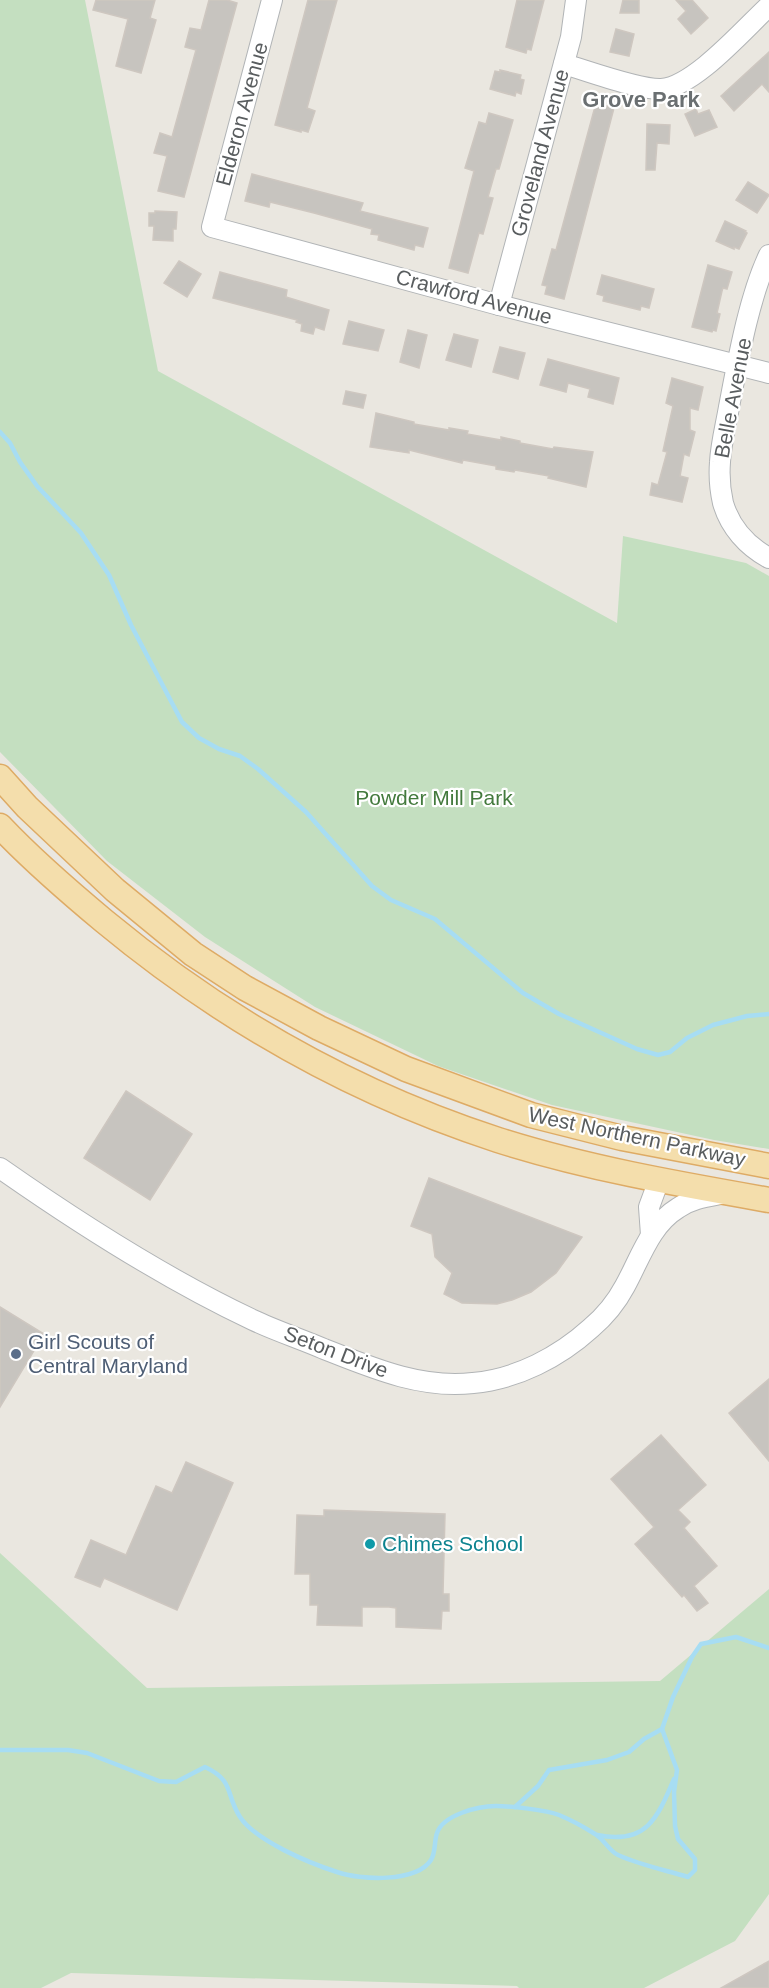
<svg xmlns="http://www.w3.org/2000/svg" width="769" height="1988" font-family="Arial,sans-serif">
	<rect width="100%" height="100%" fill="#eae7e0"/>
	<g fill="#c4dfc0">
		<path d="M0,0H85L158,371L617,623L623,536L746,563L769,576V1149L714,1140L552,1105L438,1066L315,1007L205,937L107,861L0,752Z"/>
		<path d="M0,1553L147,1688L660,1681L769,1589V1894L735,1941L644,1988H519L517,1986L71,1973L41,1988H0Z"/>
	</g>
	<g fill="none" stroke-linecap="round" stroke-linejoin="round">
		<g stroke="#a7ddf3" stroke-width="4.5">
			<path d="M0,432L10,443L20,462L37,486L81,533L109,575L131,625L182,722L199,738L219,749L240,756L258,769L306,812L372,886L391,900L435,919L523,993L559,1014L637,1049L658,1055L670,1052L687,1038L713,1025L747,1016L769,1014"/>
			<path d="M0,1750H68L87,1753L159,1781L176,1782L205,1767C235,1781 225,1794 240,1817C256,1841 309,1863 337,1872C360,1880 416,1883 431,1860C436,1852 434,1841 437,1833C443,1815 478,1806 496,1806C510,1806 546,1810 559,1815C571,1820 584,1827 595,1834C604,1839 609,1851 618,1855C640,1865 665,1870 688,1877L695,1870V1859L678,1839L675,1826L674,1792L677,1770L662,1729L673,1697L692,1657L701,1644L736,1637L769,1648"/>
			<path d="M515,1807L538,1786L549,1770L607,1760L629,1752L644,1739L662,1729"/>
			<path d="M597,1835C646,1845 657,1819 674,1779"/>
		</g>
	</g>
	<g fill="#c7c4bf" stroke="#cec7c0" stroke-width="1.5">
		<path d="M96,0H155L150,18L156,20L141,73L116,66L128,19L93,10Z"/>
		<path d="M209,0H227L237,3L184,197L158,191L167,156L154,153L160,133L172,137L196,50L185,47L190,28L201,30Z"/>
		<path d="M308,0H337L307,108L315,111L308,132L301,130V132L275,125Z"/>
		<path d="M517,0H544L531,50L527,49L526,53L506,47Z"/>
		<path d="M623,0H639V13H620Z"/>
		<path d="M676,0H692L708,18L691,34L678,19L686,11Z"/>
		<path d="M616,29L634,34L629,56L610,52Z"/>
		<path d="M769,52V92L762,84L734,111L721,96Z"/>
		<path d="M500,70L521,75L520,79L524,80L521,94L516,92L515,96L490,89L495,71L500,72Z"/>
		<path d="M596,103L614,108L564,299L545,294L547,286L542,285L552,249L556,250Z"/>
		<path d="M696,109L698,114L709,110L717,127L695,136L685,114Z"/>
		<path d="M489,113L513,120L499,169H496L488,197L493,198L483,234L479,233L468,273L449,268L474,171L465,168L479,122L486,124Z"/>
		<path d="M647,124L670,125L669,144L657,143L655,170H646Z"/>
		<path d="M252,174L363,203L360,211L428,228L423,247L415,245L414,250L378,240L379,235L371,234L372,229L314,213L270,202L269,207L245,201Z"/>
		<path d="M748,182L769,195L757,213L736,200Z"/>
		<path d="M155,211L177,212L176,229H173V241L153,240L154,226H149V213H155Z"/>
		<path d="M725,221L746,231L745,232L747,233L739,249L734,247V249L716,241Z"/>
		<path d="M179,261L201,274L187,297L164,283Z"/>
		<path d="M708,265L732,272L727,289L723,288L722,291L717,313L720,314L716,331L713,330L712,332L692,327Z"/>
		<path d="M220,272L287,290L286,297L329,310L324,330L315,327L313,334L301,331L302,324L296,322L297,320L213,298Z"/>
		<path d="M602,275L654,289L649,308L641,306L640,310L603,301L604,296L597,294Z"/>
		<path d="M349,321L384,330L378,351L343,344Z"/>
		<path d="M408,330L427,335L419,368L400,362Z"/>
		<path d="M454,334L478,340L471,367L446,360Z"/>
		<path d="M500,347L525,353L518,379L493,372Z"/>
		<path d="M548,359L619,378L613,404L588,397L590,389L568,383L566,392L540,385Z"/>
		<path d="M672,378L703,387L698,410L690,408V430L695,432L689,456L684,454L680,476L688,478L682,502L650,495L652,483L658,485L667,452L663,451L673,406L666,403Z"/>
		<path d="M346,391L366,395L363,408L343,404Z"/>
		<path d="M376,413L414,422V424L449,430V428L468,431L467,434L501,440V437L520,441V443L553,449L554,447L593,452L586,487L548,478L549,476L515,470L514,472L496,469V466L463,460L462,463L409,450V453L370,447Z"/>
		<path d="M126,1091L192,1134L150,1200L84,1158Z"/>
		<path d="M429,1178L582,1237L556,1273L531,1292L512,1300L497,1304L462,1303L444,1294L452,1273L435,1257L432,1234L411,1226Z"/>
		<path d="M0,1307L44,1334L0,1407Z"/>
		<path d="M769,1379V1461L729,1413Z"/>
		<path d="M661,1435L706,1485L678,1510L690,1522L684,1528L717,1566L694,1586L708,1603L697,1611L684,1595L682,1597L635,1544L654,1527L611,1479Z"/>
		<path d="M186,1462L233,1483L177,1610L104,1578L100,1587L75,1577L91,1540L126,1555L156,1486L172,1493Z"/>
		<path d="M324,1510L445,1514L443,1594H449V1611H442L441,1629L396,1627V1608L389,1607H362V1626L317,1625L318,1605H310V1574H295L297,1515L324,1516Z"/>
		<path d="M769,1961V1988H721Z"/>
	</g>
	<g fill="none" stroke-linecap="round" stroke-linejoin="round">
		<defs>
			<g id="minor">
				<path d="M272,0L212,227L499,305L769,373"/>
				<path d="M564,64C588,71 639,90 661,89C694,87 744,29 769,6"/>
				<path d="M769,255C749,297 738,360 729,407C726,425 721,443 720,462C719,475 720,490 723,503C730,527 747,546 769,558"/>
				<path d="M499,305L571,37L576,0"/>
				<path d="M0,1168C80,1224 164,1278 253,1320C276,1331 301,1339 324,1349C372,1368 421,1389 473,1383C517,1379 559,1357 591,1328C604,1317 617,1301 625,1286C640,1259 650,1225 678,1208C691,1199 705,1197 721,1194"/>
				<path d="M651,1235L649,1207L659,1180"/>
			</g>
			<g id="major">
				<path d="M0,777L27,807L115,890L193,954L245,988L319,1028L406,1069L531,1115L622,1138L769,1166"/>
				<path d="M0,826C32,860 68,891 104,921C221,1018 353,1093 498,1140C586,1168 678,1184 769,1200"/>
			</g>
		</defs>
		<use href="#minor" stroke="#b1b4b6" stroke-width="22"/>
		<use href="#major" stroke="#deab65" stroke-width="27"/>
		<use href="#minor" stroke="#fff" stroke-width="20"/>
		<use href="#major" stroke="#f4deac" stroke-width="24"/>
	</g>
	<circle fill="#5c6f8a" stroke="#fff" stroke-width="2" cx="16" cy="1354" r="6"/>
	<circle fill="#0f9aa8" stroke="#fff" stroke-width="2" cx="370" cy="1544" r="6"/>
	<g text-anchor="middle" stroke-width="4.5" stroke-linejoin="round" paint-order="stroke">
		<g font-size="21" fill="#595d5f" stroke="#fff">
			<text transform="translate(242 114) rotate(-75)" y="7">Elderon Avenue</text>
			<text transform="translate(540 153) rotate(-75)" y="7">Groveland Avenue</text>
			<text transform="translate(474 297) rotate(15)" y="7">Crawford Avenue</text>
			<text transform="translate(733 398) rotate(-79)" y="7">Belle Avenue</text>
			<text transform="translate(637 1137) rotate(12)" y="7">West Northern Parkway</text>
			<text transform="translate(336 1352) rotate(21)" y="7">Seton Drive</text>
		</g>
		<g font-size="21" fill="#437a3d" stroke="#fff">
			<text x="434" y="805">Powder Mill Park</text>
		</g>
		<g font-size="21" fill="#4e5e75" stroke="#fff" text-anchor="start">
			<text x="28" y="1349">Girl Scouts of<tspan x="28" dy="24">Central Maryland</tspan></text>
		</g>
		<g font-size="21" fill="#0d838f" stroke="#fff" text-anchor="start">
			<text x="382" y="1551">Chimes School</text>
		</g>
		<g font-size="22" font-weight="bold" fill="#6a6f71" stroke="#fff">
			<text x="641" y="107">Grove Park</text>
		</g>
	</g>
</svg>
